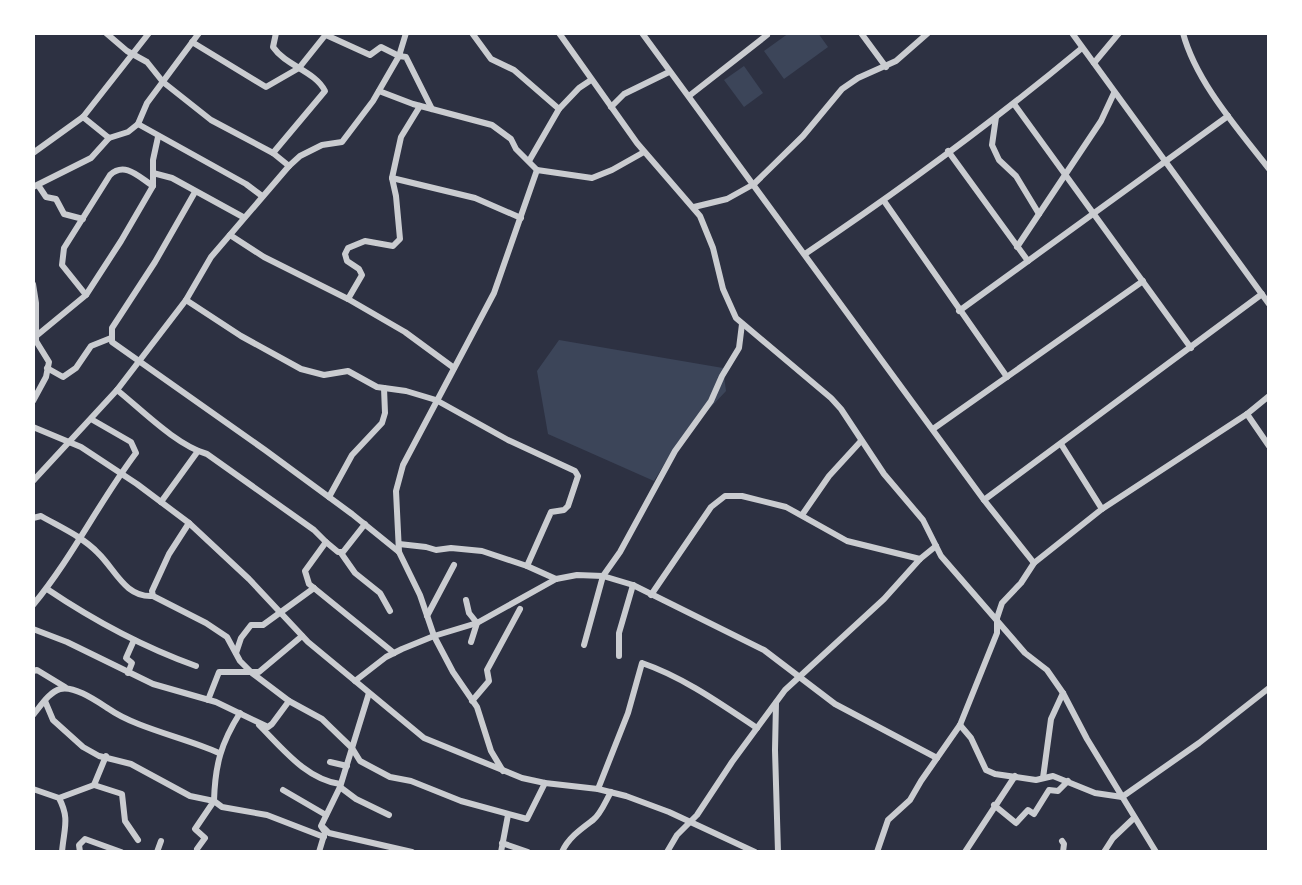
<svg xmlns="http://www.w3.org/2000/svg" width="1302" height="885" font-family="'Exo 2',sans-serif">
	<rect width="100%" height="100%" fill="#2d3142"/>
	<g fill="#3c4559">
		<path d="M789,33H818L828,47L784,79L764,51Z"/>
		<path d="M744,66L763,93L744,107L724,80Z"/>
		<path d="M559,340L723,368L726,391L677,443L654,481L548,434L537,371Z"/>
	</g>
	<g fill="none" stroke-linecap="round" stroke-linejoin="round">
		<g stroke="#caccd0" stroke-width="6">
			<path d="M106,33L127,51L147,62L163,82L211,120L273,153L289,166"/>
			<path d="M406,33L399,56L406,57L432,109"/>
			<path d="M472,33L491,59L514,70L559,109L529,161"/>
			<path d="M559,33L637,143L700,216L713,248L723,289L736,318L831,398L841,409L884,474L923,520L941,556L1025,653L1047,670L1063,693L1087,739L1156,852"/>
			<path d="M642,33L984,500L1034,563"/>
			<path d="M861,33L886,67"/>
			<path d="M1072,33L1269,304"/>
			<path d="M1183,33C1196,82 1238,129 1269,169"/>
			<path d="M192,42L266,87L299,68L327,33"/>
			<path d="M1094,63L1119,33"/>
			<path d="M379,91L413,104L492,125L511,139L516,149L537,170"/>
			<path d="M689,96L767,35L765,33"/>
			<path d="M1014,104L1191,348"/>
			<path d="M611,107L624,94L669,72"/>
			<path d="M559,109L579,88L591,80"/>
			<path d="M83,117L109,138L128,132L138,124L147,103L199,33"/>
			<path d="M996,117L992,145L999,160L1016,176L1039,214"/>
			<path d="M138,124L246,184L262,196"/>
			<path d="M948,151L1028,261"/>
			<path d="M33,153L83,117L149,33"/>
			<path d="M273,153L325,91C315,71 286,66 273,47L276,33"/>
			<path d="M153,173L172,178L243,217"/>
			<path d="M392,178L475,198L521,218"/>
			<path d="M38,185L46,197L56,199L64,214L83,219"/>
			<path d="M33,187L91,158L109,138"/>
			<path d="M195,192L155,262L112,328V342L265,450L352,514L399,552"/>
			<path d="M884,201L1007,377"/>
			<path d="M694,207L727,199L754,184L803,136L842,89L858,78L896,61L928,33"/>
			<path d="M230,235L264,257L348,299L362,275L359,269L347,261L345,254L348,248L365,241L393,246L400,239L396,196L392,178L401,137L420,106"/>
			<path d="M1017,247L1101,121L1114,93"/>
			<path d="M805,254C900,190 993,122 1082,48"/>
			<path d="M33,284L36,303V341L49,362L46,377L33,401"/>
			<path d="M86,295L62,265L64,248L110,175C125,161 139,177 153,186"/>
			<path d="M348,299L405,332L454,368"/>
			<path d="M186,300L241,336L301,369L324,375L348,371L377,387L406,391L436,400L508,440L575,471L578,476L568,506L564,510L551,512L527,566L556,579"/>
			<path d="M959,311L1228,116"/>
			<path d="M35,337L86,295L121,241L153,186V160L158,137"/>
			<path d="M47,368L63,377L76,368L91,346L111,338"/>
			<path d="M117,390C142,410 176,445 207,454L314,530L326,542L305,571L309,584L394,653"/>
			<path d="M1247,414L1269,446"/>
			<path d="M33,427L81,447L137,484L189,523L249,579L308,642L424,738L522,778L545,783L598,789L626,796L669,812L755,852"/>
			<path d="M933,429L1143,281"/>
			<path d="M1061,444L1102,509"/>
			<path d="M33,481L117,390L186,300L211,257L289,166L300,156L322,145L342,142L373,101L399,56L381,47L370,55L326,35"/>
			<path d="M329,497L352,455L382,423L385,413L384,388"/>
			<path d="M984,500L1262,294"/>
			<path d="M161,502L198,451"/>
			<path d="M802,515L829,476L861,441"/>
			<path d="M33,518L41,516C60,527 83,537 98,553C115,569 125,598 153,596"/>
			<path d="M189,523L169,554L152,591L153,596L206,623L227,637L240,661L252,673L289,701L322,719L352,748L360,761L390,777L411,781L461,801L527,819L545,783"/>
			<path d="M326,542L338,552H343L365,524"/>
			<path d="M399,544L426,547L436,550L451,548L482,551L527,566"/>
			<path d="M341,553L355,573L380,593L390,611"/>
			<path d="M47,589C93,620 143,647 196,666"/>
			<path d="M651,595L711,507L725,496H742L786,507L847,541L920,559"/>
			<path d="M466,600L469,613L477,623L471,642"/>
			<path d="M33,605C72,558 99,502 136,453L131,442L91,419"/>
			<path d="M427,616L454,565"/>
			<path d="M33,629L67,642L153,684L216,702L268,727L272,724L289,701"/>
			<path d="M584,645L603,576L620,552L675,451L711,401L722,376L739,348L742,324"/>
			<path d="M236,653L241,638L251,625H263L314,588"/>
			<path d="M619,656V633L633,585"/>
			<path d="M33,671L37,670L65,687"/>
			<path d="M128,673L132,663L126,658L134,640"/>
			<path d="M355,681L386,657L402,649L434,636L477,623L556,579L577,575L603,576L633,585L764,650L835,704L937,758"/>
			<path d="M208,700L219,672H259L302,636"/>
			<path d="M45,701L53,720L83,747L99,756L131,764L190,796L214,801L195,829L205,838L197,849"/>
			<path d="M472,701L489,681L487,670L520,609"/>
			<path d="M776,703L775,750L778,852"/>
			<path d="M240,713C221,743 215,765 214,801L222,807L267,815L324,837"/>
			<path d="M33,715C40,707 49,692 60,689C74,685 98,702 109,709C136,728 186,738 219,753"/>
			<path d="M259,725C283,749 306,779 340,784"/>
			<path d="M960,725L971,738L986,770L995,774L1036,780L1053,776L1095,793L1122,797L1199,743L1269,688"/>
			<path d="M106,756L94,785L122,794L125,821L138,840"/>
			<path d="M330,762L347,766"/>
			<path d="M503,771L491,751L477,707L453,672L434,636L420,595L399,552L396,491L403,465L494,293L537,170L592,178L612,170L644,152"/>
			<path d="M1043,778L1051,719L1063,693"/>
			<path d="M340,787L356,799L389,815"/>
			<path d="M33,789L59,798C70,819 64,828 62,852"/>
			<path d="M598,789L628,713L642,663C683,677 721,704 757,728"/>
			<path d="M283,790L326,815"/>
			<path d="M59,798L94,785"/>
			<path d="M994,805L1016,823L1028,810L1034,814L1049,790L1058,791L1068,781"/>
			<path d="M324,828L329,833L412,852"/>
			<path d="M1062,841L1064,844L1063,852"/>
			<path d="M502,843L528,852"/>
			<path d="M80,852L79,845L85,839L121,852"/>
			<path d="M157,852L161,841"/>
			<path d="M319,852L325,832L321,826L340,787L369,693"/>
			<path d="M501,852L508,815"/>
			<path d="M562,852C568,838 581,829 593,820C601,814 606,800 611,792"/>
			<path d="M667,852L677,835L697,815L732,762L785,690L884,599L920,559L936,546"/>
			<path d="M877,852L888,820L910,800L921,781L960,725L997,633V618L1002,603L1021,583L1034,563L1102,509L1247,414L1269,396"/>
			<path d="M965,852L1015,776"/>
			<path d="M1104,852L1113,838L1134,818"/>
		</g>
	</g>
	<rect width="1302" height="885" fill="none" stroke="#ffffff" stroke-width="70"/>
</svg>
